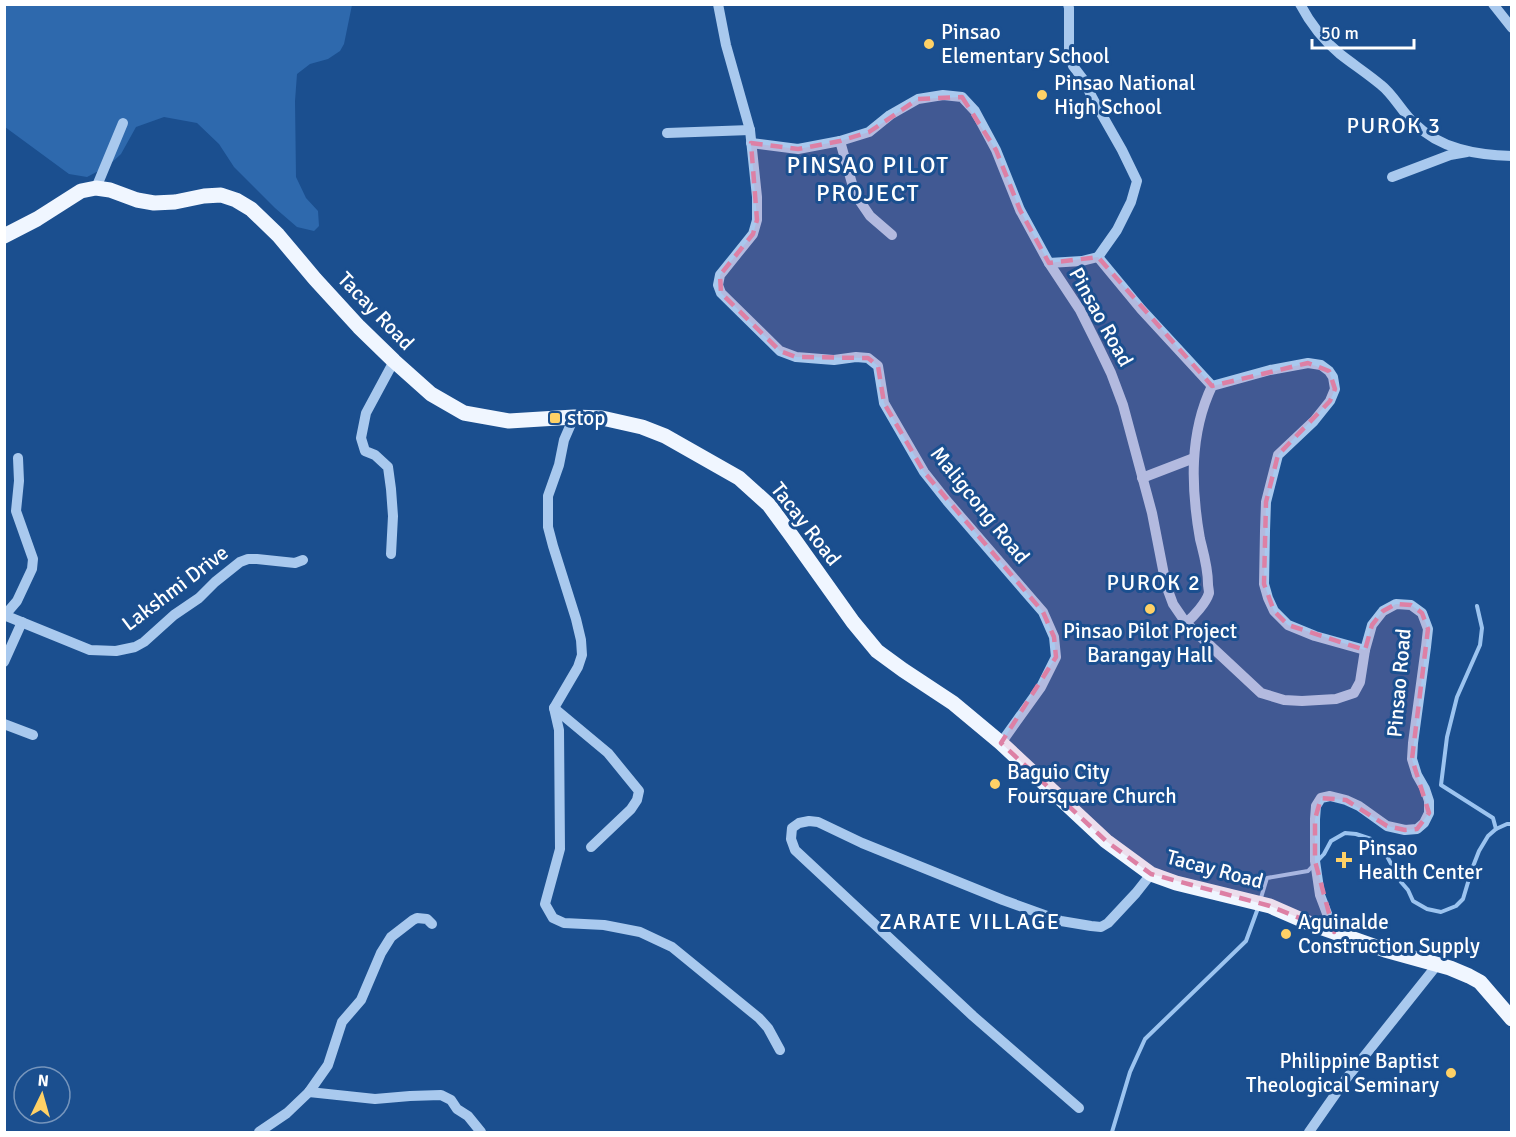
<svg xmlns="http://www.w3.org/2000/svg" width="1516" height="1137" font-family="Signika,sans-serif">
	<rect width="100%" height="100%" fill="#1b4f8f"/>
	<path fill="#2e69ad" d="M5,5H352L344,44L340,51L328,59L310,64L297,74L295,101L296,177L306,198L318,211L319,226L314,231L297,227L275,208L234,167L219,144L197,123L164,117L136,127L121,154L108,166L87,177L69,174L5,127Z"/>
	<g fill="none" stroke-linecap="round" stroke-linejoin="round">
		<g stroke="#9cc4f0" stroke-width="4">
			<path d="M1477,606L1482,628L1480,645L1457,697L1447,737L1441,785L1493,818L1496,829"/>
			<path d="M1260,901L1267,878L1308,871L1324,854L1331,841L1345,833L1356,834L1371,839L1382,847L1401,882L1408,890L1413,901L1427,909L1441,912L1456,906L1463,899L1472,869L1479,851L1488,836L1496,829L1507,824H1512"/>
			<path d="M1112,1132L1130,1072L1145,1039L1246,941L1258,908"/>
		</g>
		<g stroke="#a9c9ee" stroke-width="10">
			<path d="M718,4L726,45L750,130L757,197V220L753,234L720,275L718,285L721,293L780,351L796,357L834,360L856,357L868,358L878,366L884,403L924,472L947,501L1043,612L1054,637L1056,657L1041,687L1001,743"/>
			<path d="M1068,4L1069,8V53L1073,66L1083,79L1093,99L1122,150L1137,181L1131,202L1117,230L1098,257"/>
			<path d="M1300,4C1310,23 1324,41 1340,54C1354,65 1368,74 1381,85C1393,94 1402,112 1414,123C1440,149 1476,155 1512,156"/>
			<path d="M1493,4L1512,28"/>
			<path d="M667,133L750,130"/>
			<path d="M840,141L855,194L870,216L892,235"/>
			<path d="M751,143L798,149L840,141L869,132L890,115L918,99L943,95L962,97L975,111L996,150L1020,210L1049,263L1080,310L1098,346L1111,373L1123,405L1152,513L1166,585L1173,604L1186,623L1261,693L1284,700L1302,701L1336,699L1354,693L1360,682L1365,650L1372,625L1383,611L1396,604L1411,605L1422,613L1428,629L1426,647L1413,743L1412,759L1417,775L1425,789L1429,801V813L1424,823L1417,829L1405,830L1387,826L1359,806L1346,800L1330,796L1321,798L1316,806L1315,819V861L1320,895L1334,932"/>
			<path d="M1392,177L1450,155L1467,152"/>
			<path d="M96,188L123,123"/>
			<path d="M1098,257L1141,309L1212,386"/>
			<path d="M1049,263L1082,261L1098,257"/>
			<path d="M574,417L564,440L559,465L548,496V527L553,546L576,619L581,640L582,655L578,667L554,708L559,730L560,849L545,904L553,918L564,923L604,925L640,932L672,947L759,1018L768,1028L780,1050"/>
			<path d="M1142,478L1194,458"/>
			<path d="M391,554L393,516L391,489L388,467L375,455L365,451L361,438L366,413L394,361"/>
			<path d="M4,615L90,650L116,651L135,647L144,642L174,615L199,598L215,582L240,562L248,559H257L295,563L303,560"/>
			<path d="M5,615L17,601L32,569L33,559L16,511L19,481L18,458"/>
			<path d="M1186,623C1194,616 1206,603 1209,593C1209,590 1208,587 1208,584C1208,568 1204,555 1200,539C1191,488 1189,434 1212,386L1270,370L1308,363L1321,365L1329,371L1333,377L1335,389L1330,401L1314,421L1278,455L1266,502L1265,531L1264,584L1268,598L1274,611L1288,625L1315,636L1365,650"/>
			<path d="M4,662L22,622"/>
			<path d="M554,708L608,753L639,791L637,800L631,809L591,847"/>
			<path d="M4,724L33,735"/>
			<path d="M309,1092L375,1099L410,1096L441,1095L451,1100L457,1109L468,1116L481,1132"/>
			<path d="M1079,1108L973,1016L795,850L791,839L792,828L799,823L809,821L818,822L862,843L1003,900L1061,921L1091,926L1101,927L1108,923L1136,893L1151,874"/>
			<path d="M259,1132L287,1113L309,1092L328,1065L342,1022L361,1000L381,953L391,937L413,920L417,918L427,919L432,924"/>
			<path d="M1309,1132L1346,1079L1437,965"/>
		</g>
		<path stroke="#f0f6ff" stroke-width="15" d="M4,236L37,219L81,191L96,188L110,190L137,200L154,203L175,202L204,196L221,195L236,200L251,209L278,235L315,279L359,327L394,361L431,394L464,413L509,421L574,417L602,418L642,427L665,436L739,478L769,505L791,535L853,622L877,651L903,670L953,703L1001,743L1106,841L1151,874L1176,883L1270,906L1311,924L1385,950L1450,968L1469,976L1480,982L1512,1019"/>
	</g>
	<path fill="#dd80a5" fill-opacity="0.2" stroke="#dd80a5" stroke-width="4.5" stroke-dasharray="12 8" stroke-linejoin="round" d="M962,97L996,150L1020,210L1049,263L1098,257L1212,386L1308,363L1329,371L1335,389L1330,401L1278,455L1266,502L1264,584L1274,611L1288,625L1365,650L1372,625L1383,611L1396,604L1411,605L1422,613L1428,629L1412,759L1429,813L1417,829L1405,830L1387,826L1346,800L1321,798L1315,819V861L1334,932L1270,906L1151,874L1106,841L1001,743L1056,657L1054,637L1043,612L924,472L884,403L878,366L868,358L796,357L780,351L721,293L720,275L753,234L757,220L751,143L798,149L840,141L869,132L918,99Z"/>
	<g fill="#ffd166" stroke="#1b4f8f" stroke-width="2">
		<circle cx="929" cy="44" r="6"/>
		<circle cx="1042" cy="95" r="6"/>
		<rect x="549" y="412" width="12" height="12" rx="3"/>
		<circle cx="1150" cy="609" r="6"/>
		<circle cx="995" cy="784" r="6"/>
		<path d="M1341 851h6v6h6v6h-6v6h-6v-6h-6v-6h6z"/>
		<circle cx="1286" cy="934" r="6"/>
		<circle cx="1451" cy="1073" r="6"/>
	</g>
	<g text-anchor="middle" stroke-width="6" stroke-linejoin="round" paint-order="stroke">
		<g font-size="21" fill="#fff" stroke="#1b4f8f" text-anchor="start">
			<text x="941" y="39">Pinsao<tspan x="941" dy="24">Elementary School</tspan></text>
			<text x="1054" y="90">Pinsao National<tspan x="1054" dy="24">High School</tspan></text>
			<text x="567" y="425">stop</text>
			<text x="1150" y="638" text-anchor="middle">Pinsao Pilot Project<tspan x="1150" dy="24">Barangay Hall</tspan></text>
			<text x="1007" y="779">Baguio City<tspan x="1007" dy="24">Foursquare Church</tspan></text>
			<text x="1358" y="855">Pinsao<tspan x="1358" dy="24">Health Center</tspan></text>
			<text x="1298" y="929">Aguinalde<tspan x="1298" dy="24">Construction Supply</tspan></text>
			<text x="1439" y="1068" text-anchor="end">Philippine Baptist<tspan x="1439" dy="24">Theological Seminary</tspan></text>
		</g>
		<g font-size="21" fill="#fff" stroke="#1b4f8f">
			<text transform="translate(376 311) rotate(46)" y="7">Tacay Road</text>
			<text transform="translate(1101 317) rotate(61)" y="7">Pinsao Road</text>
			<text transform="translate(980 505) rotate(51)" y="7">Maligcong Road</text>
			<text transform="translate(806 524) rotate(52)" y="7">Tacay Road</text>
			<text transform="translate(175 588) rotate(-37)" y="7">Lakshmi Drive</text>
			<text transform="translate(1399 683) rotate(-85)" y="7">Pinsao Road</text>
			<text transform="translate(1215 869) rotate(15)" y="7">Tacay Road</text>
		</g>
		<g font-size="22" letter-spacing="1.5" fill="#fff" stroke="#1b4f8f">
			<text x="1394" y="133">PUROK 3</text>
			<text x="1154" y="590">PUROK 2</text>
			<text x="970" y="929">ZARATE VILLAGE</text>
		</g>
		<g font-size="24" letter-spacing="1.5" fill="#fff" stroke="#1b4f8f">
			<text x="868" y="173">PINSAO PILOT<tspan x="868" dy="28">PROJECT</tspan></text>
		</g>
	</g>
	<rect width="1516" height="1137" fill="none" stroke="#ffffff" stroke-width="12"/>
	<g transform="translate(42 1095) rotate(5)"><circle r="28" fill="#1b4f8f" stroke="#7695bc" stroke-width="1.5"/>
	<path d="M0-4.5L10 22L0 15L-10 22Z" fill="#ffd166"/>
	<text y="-9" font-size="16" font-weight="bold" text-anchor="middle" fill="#ffffff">N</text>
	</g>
	<path d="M1312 39v9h102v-9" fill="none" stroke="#ffffff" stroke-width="3"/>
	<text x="1321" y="39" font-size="18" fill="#ffffff" stroke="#1b4f8f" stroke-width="4.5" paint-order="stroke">50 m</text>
</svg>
